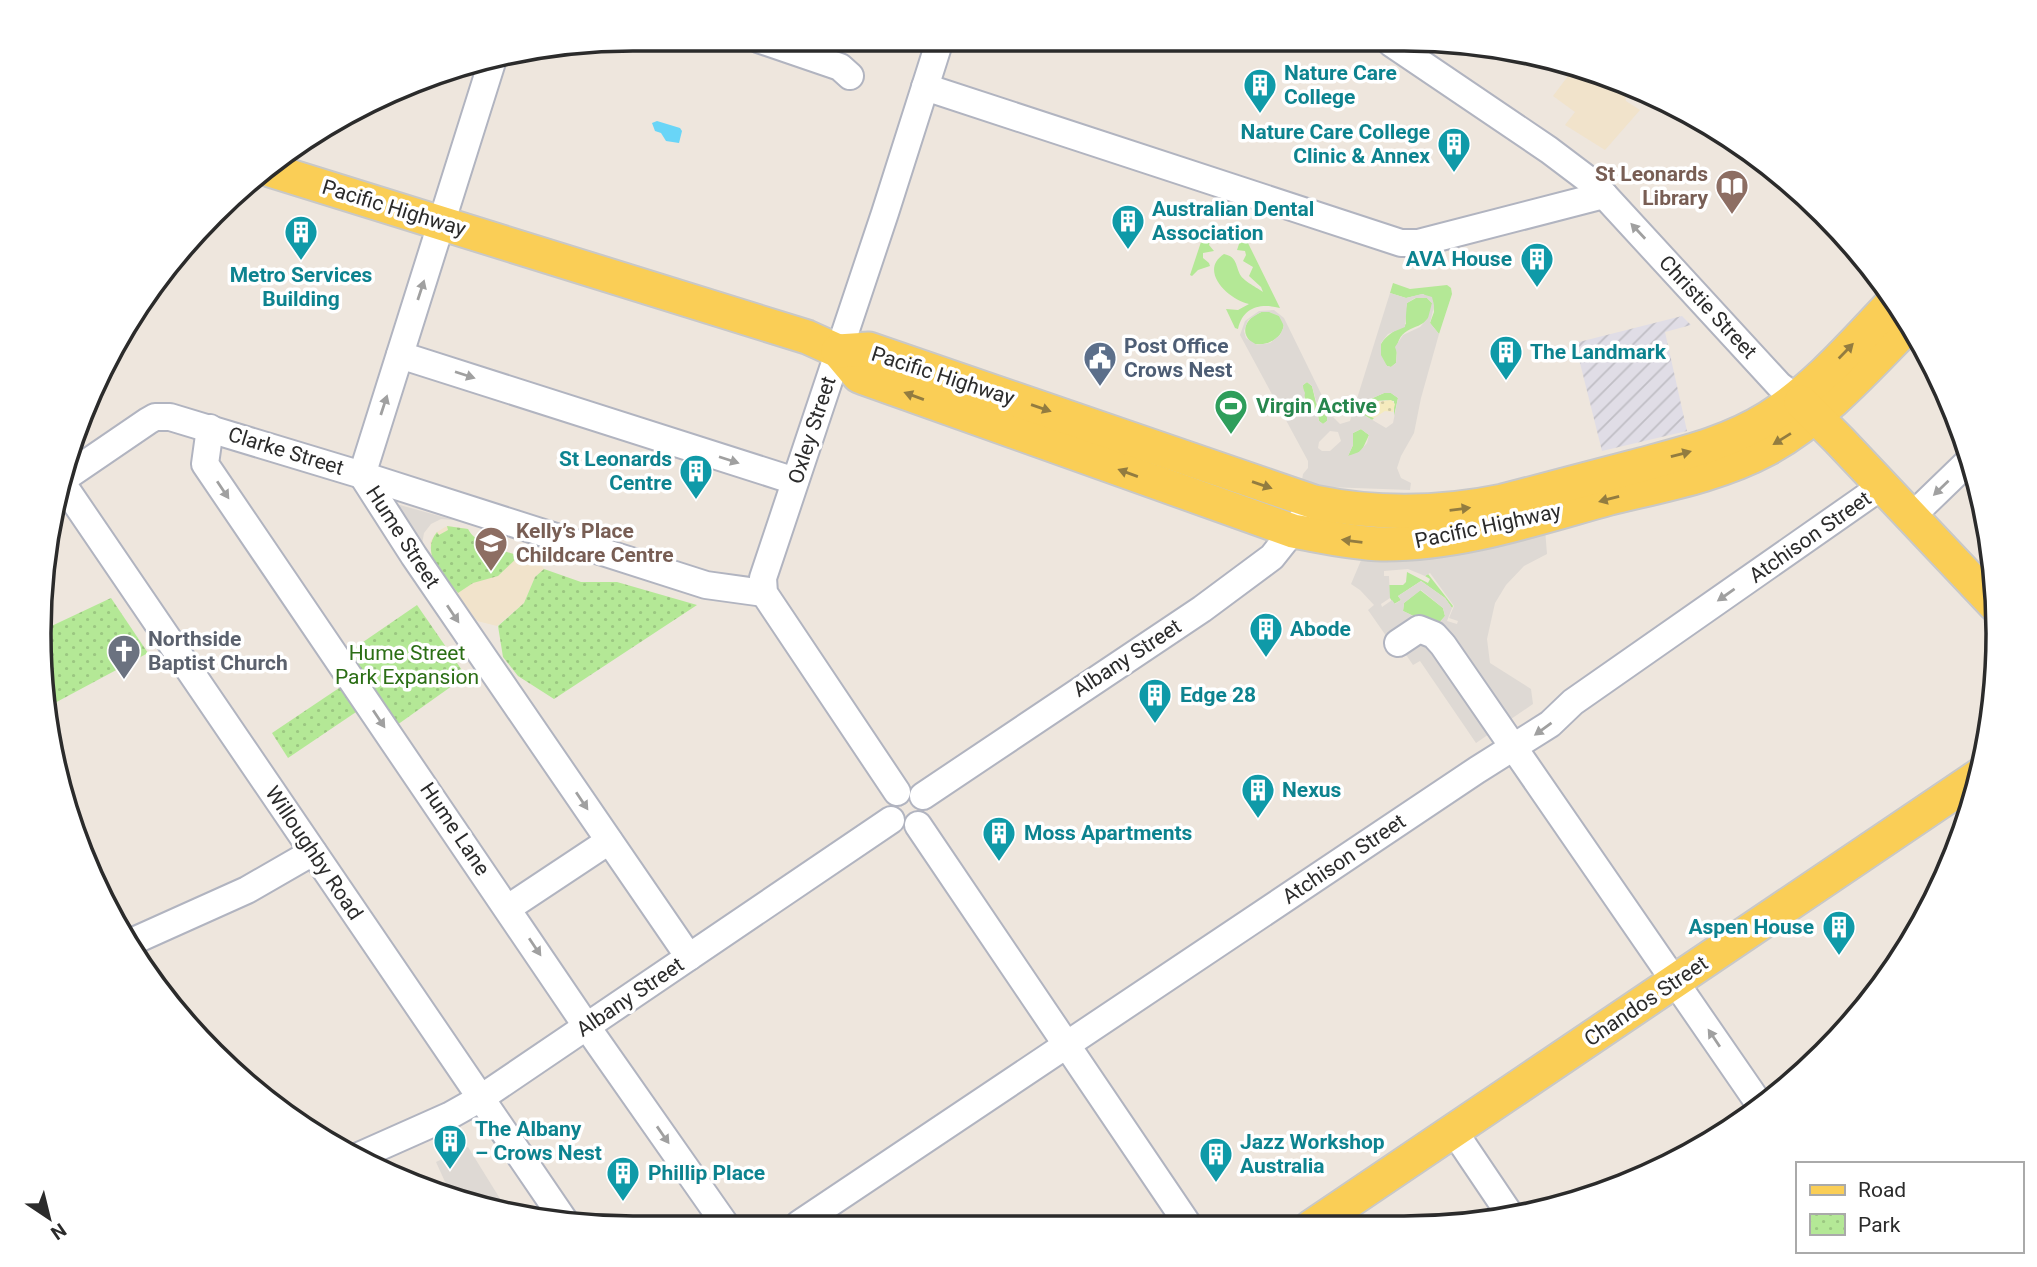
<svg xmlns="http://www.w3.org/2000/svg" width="2037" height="1267" font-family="Roboto,sans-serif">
	<defs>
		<pattern id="industrial-furrows" width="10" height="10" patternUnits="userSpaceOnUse" patternTransform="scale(1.75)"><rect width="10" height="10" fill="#e0dde6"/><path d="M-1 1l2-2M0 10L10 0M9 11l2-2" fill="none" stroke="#c0bec5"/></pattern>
		<pattern id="sand-dots" width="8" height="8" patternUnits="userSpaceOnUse" patternTransform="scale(1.75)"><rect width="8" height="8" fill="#f5ebbe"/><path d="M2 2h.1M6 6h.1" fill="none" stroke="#d2caa3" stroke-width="1.8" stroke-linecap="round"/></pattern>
		<pattern id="park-dots" width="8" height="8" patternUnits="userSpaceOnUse" patternTransform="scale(1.75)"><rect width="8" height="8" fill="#b4e896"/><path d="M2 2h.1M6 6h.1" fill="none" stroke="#9bc781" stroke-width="1.8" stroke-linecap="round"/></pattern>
	</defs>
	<rect width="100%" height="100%" fill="#eee6dd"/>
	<path fill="url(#industrial-furrows)" d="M1682,316L1691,325L1665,332L1687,431L1602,451L1575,343Z"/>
	<g fill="#f1e3cb">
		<path d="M1574,68L1585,71L1607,86L1613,79L1623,82L1626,101L1640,110L1605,150L1565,125L1575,112L1553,96Z"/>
		<path d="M447,526L468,529L471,536L479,542L541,564L544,569L535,577L524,603L497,626L477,621L432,559L430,542L437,532Z"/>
	</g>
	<g fill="#b4e896">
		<path d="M1210,224L1250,237L1248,243L1280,308C1260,303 1243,307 1238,329L1235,328L1226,309L1238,310L1249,304C1229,300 1198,271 1224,254C1238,257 1235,266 1241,276C1245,282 1261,290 1263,292L1261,287L1249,276L1253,267L1243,261L1246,255L1245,251L1237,250L1240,241L1231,239L1222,232L1208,230Z"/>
		<path d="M1204,233L1211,236L1209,245L1214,251L1203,253V258L1209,263L1210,266L1198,270L1192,276L1190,275Z"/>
		<path d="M1393,283L1410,289L1447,285L1451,288L1452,294L1439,334L1430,323L1434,312L1433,301L1423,294L1406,298L1390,293Z"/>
		<path d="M1416,298H1427L1432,303C1432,332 1407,322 1399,340C1396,346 1397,356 1396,363L1391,367L1387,366C1368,345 1389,334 1406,324L1405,313L1407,303Z"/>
		<path d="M1264,311C1299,314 1282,348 1253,344C1237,330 1248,316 1264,311Z"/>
		<path d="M1307,382L1312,386L1316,403L1327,417V421L1323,424L1319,421L1318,416L1309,413C1307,403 1303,396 1303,385Z"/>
		<path d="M1384,393H1391L1398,398L1394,416V401C1382,399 1370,400 1366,413L1374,418L1372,420L1364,415L1362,407L1366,401Z"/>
		<path d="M1361,429L1369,435L1362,450L1355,455L1348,456L1353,445V433Z"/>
		<path d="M1407,572L1428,583L1430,579L1425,576L1428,574L1453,606L1452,608L1445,598L1421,581L1398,596L1401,600L1394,604L1388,595V585H1403L1406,582Z"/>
		<path d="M1420,590L1443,608L1445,616L1439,623H1428L1403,611L1404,603Z"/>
	</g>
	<path fill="url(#sand-dots)" d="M1391,400L1395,404L1393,412L1385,411L1374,418L1368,416L1367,410L1372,403Z"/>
	<g fill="url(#park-dots)">
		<path d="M447,526L468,529C477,546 501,549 519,556L498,576L473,583L458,593C445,576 419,554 437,532L439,535L448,530Z"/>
		<path d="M544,569L581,582H617L697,605L554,699L518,676L503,657L498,626L524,603L535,577Z"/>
		<path d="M111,598L148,653L51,705L43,630Z"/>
		<path d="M417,605L466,676L397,725L347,653Z"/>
		<path d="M345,684L362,708L288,758L272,733Z"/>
	</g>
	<g fill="#ded9d4" fill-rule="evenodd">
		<path d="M1390,293L1406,298L1422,294L1432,297L1434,306L1430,323L1439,334L1421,398L1414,433L1401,456L1397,468L1401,478L1411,483L1410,490L1327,487L1302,480L1303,474L1308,468V461L1240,335L1245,321L1259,311L1274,310L1284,318L1332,416L1340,424L1350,421ZM1415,298H1427L1432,303L1428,318L1420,327L1403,335L1395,347L1397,353L1396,363L1391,367L1387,366L1381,355V343L1388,334L1405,327L1407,303ZM1261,312H1269L1279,316L1284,326L1280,335L1270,343L1257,345L1246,338L1244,331L1248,320ZM1307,382L1312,386L1318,408L1327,417V421L1323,424L1319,421L1318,416L1309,413L1310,403L1304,398L1305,393L1303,388V385ZM1384,393H1391L1398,398L1393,423L1386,428L1364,415L1361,409L1366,401ZM1361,429L1369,435L1367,443L1359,452L1348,456L1353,445V433ZM1330,431L1338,432L1341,441L1330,451H1322L1318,448L1319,442Z"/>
		<path d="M389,502L454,520L441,519L431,524L424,533L422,544Z"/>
		<path d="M1545,529L1547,554L1524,566L1506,585L1495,603L1487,639L1490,663L1531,689L1533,704L1476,743L1420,661L1413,665L1396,640L1391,643L1368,610L1374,605L1360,590L1351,584L1365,551ZM1408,569L1425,576L1430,573L1454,606L1449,618L1458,621L1457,624L1447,621L1452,608L1445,598L1421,581L1398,596L1401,600L1395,604L1392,600L1382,607L1381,604L1390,598L1389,576H1384V571ZM1421,590L1443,608L1445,616L1439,623H1428L1403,611L1404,603Z"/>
		<path d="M468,1147L507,1210L451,1195L436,1162Z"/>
	</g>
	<path fill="#69d5f7" d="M657,121L680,128L682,131L679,143L666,141L661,133L655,131L652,123Z"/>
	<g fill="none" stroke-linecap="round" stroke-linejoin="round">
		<defs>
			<g id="minor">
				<path d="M758,39L840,67L850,76"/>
				<path d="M1391,43L1549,150L1594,184L1779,385L1796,398"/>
				<path d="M925,87L1401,243H1418L1604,195"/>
				<path d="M400,355L795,481"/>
				<path d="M210,428L205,464L587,1027L725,1224"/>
				<path d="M362,475L414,556L689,957"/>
				<path d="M362,475L492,62"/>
				<path d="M63,479L148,421L155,417H170L362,475L706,585L764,593"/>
				<path d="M62,483L566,1223"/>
				<path d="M1912,516L1971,459"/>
				<path d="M1398,643L1419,629L1434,635L1443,645L1760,1105"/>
				<path d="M897,792L764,593L763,578L885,213L940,40"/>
				<path d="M923,796L1202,609L1272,557L1303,518"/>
				<path d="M918,825L1189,1226"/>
				<path d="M508,908L609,841"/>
				<path d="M129,943L247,890L313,852"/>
				<path d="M1453,1130L1511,1216"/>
				<path d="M359,1156L449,1116L481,1098L891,820"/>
				<path d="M799,1224L1477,770L1550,724L1573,702L1882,486"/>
			</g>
			<g id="major">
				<path d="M270,170L807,337L838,351L859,376L864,378L1293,531C1322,536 1352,543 1382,544C1459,545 1537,518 1610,498C1663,485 1719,475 1767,449C1823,418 1866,369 1910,324"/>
				<path d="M838,351L869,349L1314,502C1377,515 1440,514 1503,501C1546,490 1590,478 1633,467C1680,454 1726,444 1768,418C1817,387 1855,342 1894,301"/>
				<path d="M1801,402L1839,440L1995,605"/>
				<path d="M1311,1227L1980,775"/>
			</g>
		</defs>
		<use href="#minor" stroke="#b1b4c0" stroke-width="30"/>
		<use href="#major" stroke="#c8c8c8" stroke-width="37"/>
		<use href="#minor" stroke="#fff" stroke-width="26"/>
		<use href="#major" stroke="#face56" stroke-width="33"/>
	</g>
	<defs><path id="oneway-solid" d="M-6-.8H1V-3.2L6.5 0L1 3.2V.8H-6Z" transform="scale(1.75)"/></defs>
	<g fill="#a0a0a0">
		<use href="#oneway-solid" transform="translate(1638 231) rotate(-133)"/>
		<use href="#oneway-solid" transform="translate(421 290) rotate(-72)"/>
		<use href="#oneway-solid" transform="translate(465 375) rotate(18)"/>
		<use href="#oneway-solid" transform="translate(384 405) rotate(-72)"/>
		<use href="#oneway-solid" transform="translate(729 460) rotate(18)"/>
		<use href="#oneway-solid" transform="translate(1941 488) rotate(136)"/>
		<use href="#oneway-solid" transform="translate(223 490) rotate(56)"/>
		<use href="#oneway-solid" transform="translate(1726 595) rotate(145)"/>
		<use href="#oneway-solid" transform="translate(453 614) rotate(56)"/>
		<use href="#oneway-solid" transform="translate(379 719) rotate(56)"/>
		<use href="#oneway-solid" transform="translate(1543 729) rotate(144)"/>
		<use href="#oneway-solid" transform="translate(582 801) rotate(56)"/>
		<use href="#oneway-solid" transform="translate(535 947) rotate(56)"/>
		<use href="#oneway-solid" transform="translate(1714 1038) rotate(-124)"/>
		<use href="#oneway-solid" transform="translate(663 1135) rotate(55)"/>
	</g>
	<g fill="#927c40">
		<use href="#oneway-solid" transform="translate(1846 351) rotate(-46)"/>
		<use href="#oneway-solid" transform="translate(914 396) rotate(-160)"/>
		<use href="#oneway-solid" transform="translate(1041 408) rotate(19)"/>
		<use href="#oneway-solid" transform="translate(1782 439) rotate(148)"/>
		<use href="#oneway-solid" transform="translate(1681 454) rotate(-15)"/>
		<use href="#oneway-solid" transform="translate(1128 473) rotate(-160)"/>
		<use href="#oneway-solid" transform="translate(1262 485) rotate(19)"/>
		<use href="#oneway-solid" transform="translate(1609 499) rotate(165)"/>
		<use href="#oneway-solid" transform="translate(1460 509) rotate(-7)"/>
		<use href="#oneway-solid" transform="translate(1352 541) rotate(-173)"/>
	</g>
	<defs>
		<symbol id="building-pin" viewBox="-11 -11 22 30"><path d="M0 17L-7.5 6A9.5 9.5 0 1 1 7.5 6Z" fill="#0f9aa8" stroke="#fff"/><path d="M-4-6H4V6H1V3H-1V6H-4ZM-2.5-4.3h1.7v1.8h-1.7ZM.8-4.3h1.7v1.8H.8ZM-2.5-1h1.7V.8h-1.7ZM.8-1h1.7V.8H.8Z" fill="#fff"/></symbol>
		<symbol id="library-pin" viewBox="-11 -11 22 30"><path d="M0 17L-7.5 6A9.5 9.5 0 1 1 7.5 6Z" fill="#8d6e63" stroke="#fff"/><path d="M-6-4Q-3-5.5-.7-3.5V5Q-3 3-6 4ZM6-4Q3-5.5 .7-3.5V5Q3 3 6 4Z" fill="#fff"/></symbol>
		<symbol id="civic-pin" viewBox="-11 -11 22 30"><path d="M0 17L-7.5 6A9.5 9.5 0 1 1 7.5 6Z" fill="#5c6f8a" stroke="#fff"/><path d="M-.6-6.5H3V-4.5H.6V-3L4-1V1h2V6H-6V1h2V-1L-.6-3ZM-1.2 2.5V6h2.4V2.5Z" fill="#fff"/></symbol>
		<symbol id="stadium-pin" viewBox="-11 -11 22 30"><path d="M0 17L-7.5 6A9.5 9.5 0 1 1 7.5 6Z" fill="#2e9e5b" stroke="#fff"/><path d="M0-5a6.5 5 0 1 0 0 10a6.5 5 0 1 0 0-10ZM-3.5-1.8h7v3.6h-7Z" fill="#fff"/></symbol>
		<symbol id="school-pin" viewBox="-11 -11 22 30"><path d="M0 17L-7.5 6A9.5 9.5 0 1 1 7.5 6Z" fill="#8d6e63" stroke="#fff"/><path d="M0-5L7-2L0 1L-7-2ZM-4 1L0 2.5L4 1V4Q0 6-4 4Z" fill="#fff"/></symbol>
		<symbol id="church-pin" viewBox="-11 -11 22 30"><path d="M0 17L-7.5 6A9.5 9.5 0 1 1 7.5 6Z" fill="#6b7280" stroke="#fff"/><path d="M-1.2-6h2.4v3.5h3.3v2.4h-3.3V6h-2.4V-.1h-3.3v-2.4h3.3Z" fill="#fff"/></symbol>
	</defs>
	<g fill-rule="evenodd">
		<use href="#building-pin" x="1241" y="66" width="38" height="52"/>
		<use href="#building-pin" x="1435" y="125" width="38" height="52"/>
		<use href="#library-pin" x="1713" y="167" width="38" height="52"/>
		<use href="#building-pin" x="1109" y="202" width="38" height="52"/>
		<use href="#building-pin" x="282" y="213" width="38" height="52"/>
		<use href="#building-pin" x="1518" y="240" width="38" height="52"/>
		<use href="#building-pin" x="1487" y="333" width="38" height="52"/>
		<use href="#civic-pin" x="1081" y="339" width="38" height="52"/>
		<use href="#stadium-pin" x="1212" y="387" width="38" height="52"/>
		<use href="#building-pin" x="677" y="452" width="38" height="52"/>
		<use href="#school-pin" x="472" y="524" width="38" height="52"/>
		<use href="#building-pin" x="1247" y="610" width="38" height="52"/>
		<use href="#church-pin" x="105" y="632" width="38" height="52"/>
		<use href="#building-pin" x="1136" y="676" width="38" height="52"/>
		<use href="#building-pin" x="1239" y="771" width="38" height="52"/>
		<use href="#building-pin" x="980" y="814" width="38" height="52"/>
		<use href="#building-pin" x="1820" y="908" width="38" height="52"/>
		<use href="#building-pin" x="431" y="1122" width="38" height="52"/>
		<use href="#building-pin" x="1197" y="1135" width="38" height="52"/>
		<use href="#building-pin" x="604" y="1154" width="38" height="52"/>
	</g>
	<g text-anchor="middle" stroke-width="7" stroke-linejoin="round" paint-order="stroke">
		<g font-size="21" font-weight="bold" fill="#0d838f" stroke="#fff" text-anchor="start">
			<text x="1284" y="80">Nature Care<tspan x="1284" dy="24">College</tspan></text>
			<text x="1430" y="139" text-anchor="end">Nature Care College<tspan x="1430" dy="24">Clinic &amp; Annex</tspan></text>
			<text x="1152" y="216">Australian Dental<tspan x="1152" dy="24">Association</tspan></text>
			<text x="1512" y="266" text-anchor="end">AVA House</text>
			<text x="301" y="282" text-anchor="middle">Metro Services<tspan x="301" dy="24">Building</tspan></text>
			<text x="1530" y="359">The Landmark</text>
			<text x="672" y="466" text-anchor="end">St Leonards<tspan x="672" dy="24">Centre</tspan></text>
			<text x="1290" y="636">Abode</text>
			<text x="1180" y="702">Edge 28</text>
			<text x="1282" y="797">Nexus</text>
			<text x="1024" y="840">Moss Apartments</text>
			<text x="1814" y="934" text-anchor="end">Aspen House</text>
			<text x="475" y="1136">The Albany<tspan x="475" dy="24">– Crows Nest</tspan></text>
			<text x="1240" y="1149">Jazz Workshop<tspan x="1240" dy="24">Australia</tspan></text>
			<text x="648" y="1180">Phillip Place</text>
		</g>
		<g font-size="21" font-weight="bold" fill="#785e54" stroke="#fff" text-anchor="end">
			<text x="1708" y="181">St Leonards<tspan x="1708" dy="24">Library</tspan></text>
			<text x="516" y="538" text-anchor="start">Kelly’s Place<tspan x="516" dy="24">Childcare Centre</tspan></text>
		</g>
		<g font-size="21" fill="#2b2b2b" stroke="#fff">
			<text transform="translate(394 208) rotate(17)" y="7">Pacific Highway</text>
			<text transform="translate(1708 307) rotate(47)" y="7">Christie Street</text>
			<text transform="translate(943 376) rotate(18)" y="7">Pacific Highway</text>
			<text transform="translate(812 430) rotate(-72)" y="7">Oxley Street</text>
			<text transform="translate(286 451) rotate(17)" y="7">Clarke Street</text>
			<text transform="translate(1488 526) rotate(-12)" y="7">Pacific Highway</text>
			<text transform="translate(403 537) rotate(57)" y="7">Hume Street</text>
			<text transform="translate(1810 537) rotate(-35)" y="7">Atchison Street</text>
			<text transform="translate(1127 658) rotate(-33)" y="7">Albany Street</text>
			<text transform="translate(455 829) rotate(56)" y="7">Hume Lane</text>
			<text transform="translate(314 853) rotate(56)" y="7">Willoughby Road</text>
			<text transform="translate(1344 859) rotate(-34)" y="7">Atchison Street</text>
			<text transform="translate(630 997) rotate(-34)" y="7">Albany Street</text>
			<text transform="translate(1646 1001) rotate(-34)" y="7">Chandos Street</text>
		</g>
		<g font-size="21" font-weight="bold" fill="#4e5e75" stroke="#fff" text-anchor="start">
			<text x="1124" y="353">Post Office<tspan x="1124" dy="24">Crows Nest</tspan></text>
		</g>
		<g font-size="21" font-weight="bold" fill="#27864d" stroke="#fff" text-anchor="start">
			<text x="1256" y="413">Virgin Active</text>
		</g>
		<g font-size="21" font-weight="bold" fill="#5b616d" stroke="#fff" text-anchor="start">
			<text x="148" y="646">Northside<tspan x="148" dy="24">Baptist Church</tspan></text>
		</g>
		<g font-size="21" fill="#2b6e15" stroke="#fff">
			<text x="407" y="660">Hume Street<tspan x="407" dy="24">Park Expansion</tspan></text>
		</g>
	</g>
	<path d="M0 0H2037V1267H0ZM633 51H1404A582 582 0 0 1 1986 633V634A582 582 0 0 1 1404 1216H633A582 582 0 0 1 51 634V633A582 582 0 0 1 633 51Z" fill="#fff" fill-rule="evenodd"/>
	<path fill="none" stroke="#2b2b2b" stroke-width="3.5" d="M633 51H1404A582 582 0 0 1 1986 633V634A582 582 0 0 1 1404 1216H633A582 582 0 0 1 51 634V633A582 582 0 0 1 633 51Z"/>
	<rect x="1796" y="1162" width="228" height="91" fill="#ffffff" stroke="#aaaaaa" stroke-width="2"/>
	<rect x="1810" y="1185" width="35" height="10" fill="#face56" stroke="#aaaaaa" stroke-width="2"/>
	<text x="1858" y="1197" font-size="21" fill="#2b2b2b">Road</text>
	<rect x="1810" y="1214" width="35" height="21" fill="url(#park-dots)" stroke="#aaaaaa" stroke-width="2"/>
	<text x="1858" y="1232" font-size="21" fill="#2b2b2b">Park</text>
	<g transform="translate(49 1218) rotate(145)" stroke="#ffffff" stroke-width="5" paint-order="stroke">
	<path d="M0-5L12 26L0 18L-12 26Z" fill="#2b2b2b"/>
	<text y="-10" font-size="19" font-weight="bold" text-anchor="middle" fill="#2b2b2b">N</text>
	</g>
</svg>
